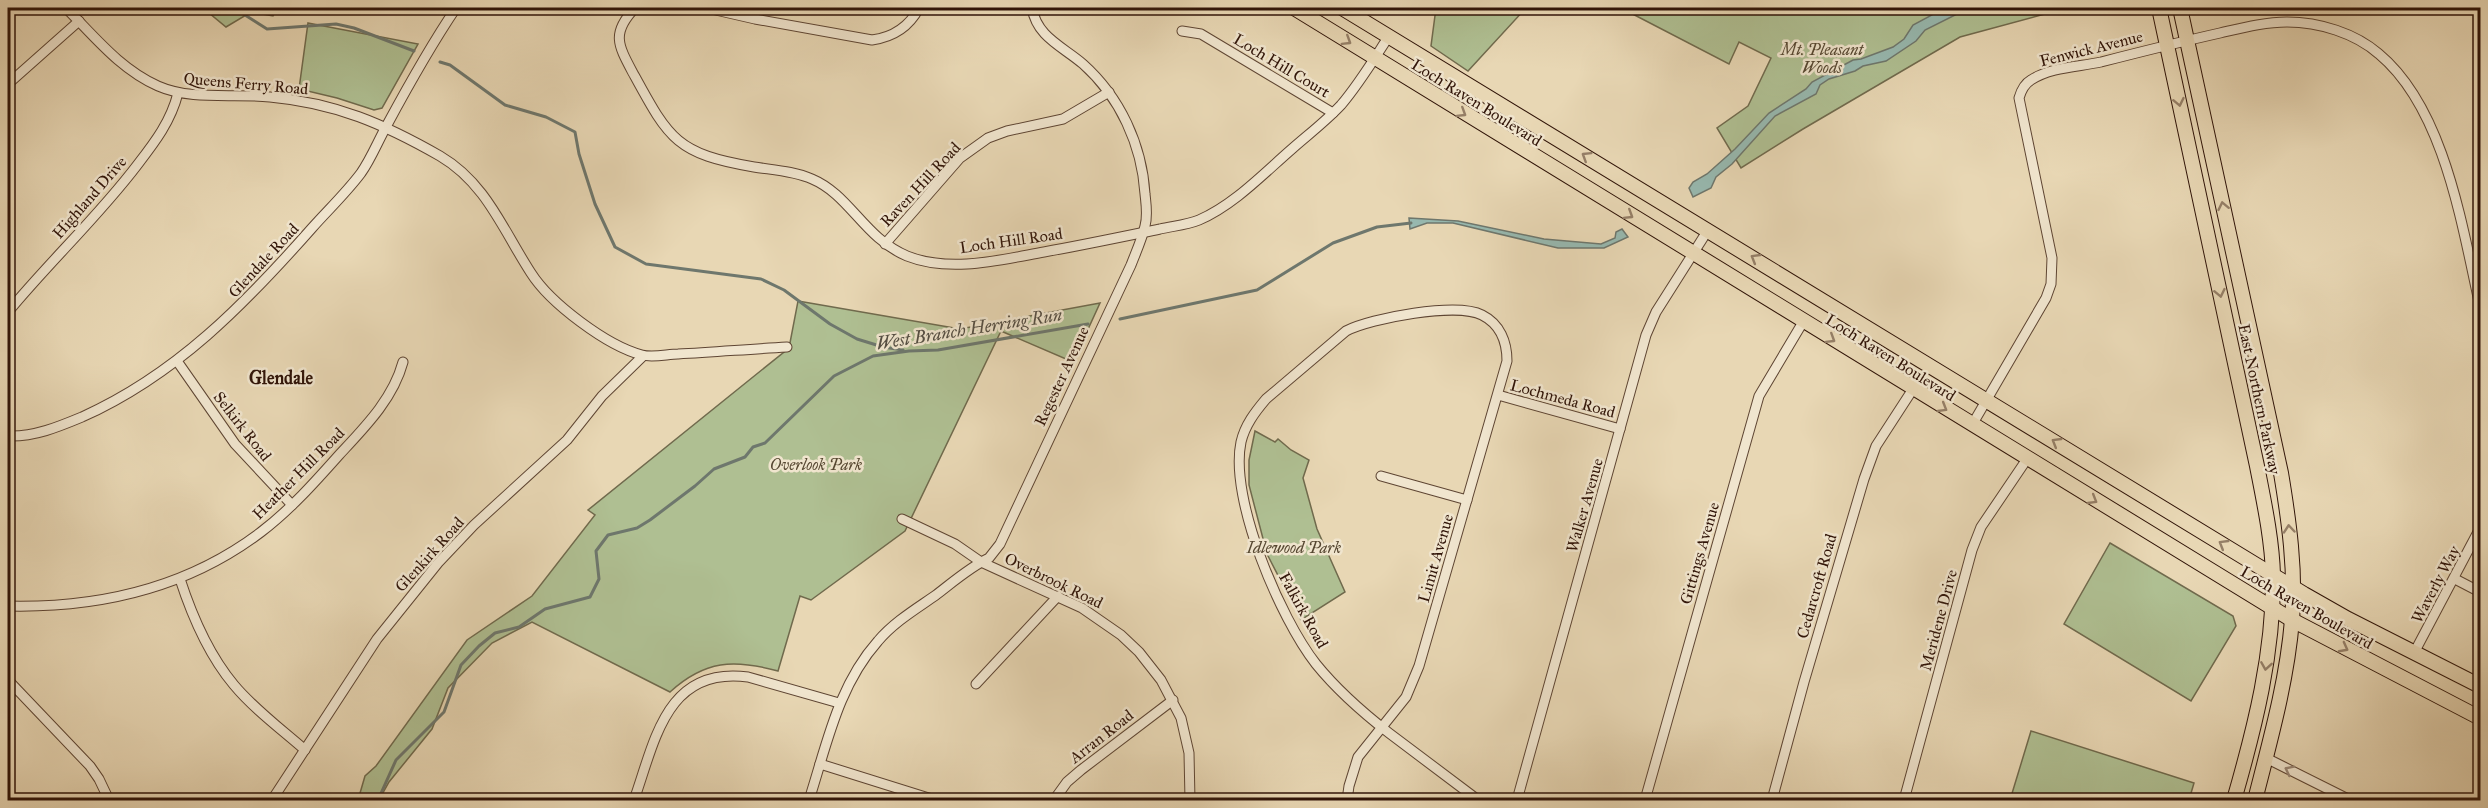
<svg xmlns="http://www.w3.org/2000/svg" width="2488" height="808" font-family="'IM FELL Great Primer',serif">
	<rect width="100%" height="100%" fill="#e8d7b4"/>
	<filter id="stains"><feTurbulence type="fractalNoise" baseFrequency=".00333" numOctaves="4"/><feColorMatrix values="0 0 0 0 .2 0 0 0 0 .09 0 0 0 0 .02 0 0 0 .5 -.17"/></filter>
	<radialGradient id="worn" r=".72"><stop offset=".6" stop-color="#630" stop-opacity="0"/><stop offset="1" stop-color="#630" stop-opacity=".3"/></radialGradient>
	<g fill="#afbf92" stroke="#706a4d" stroke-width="1.5">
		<path d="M203,8H277L273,16L251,12L226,27Z"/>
		<path d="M1436,8H1526L1468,71L1431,46Z"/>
		<path d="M1621,8H2067L1960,37L1803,129L1741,168L1717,128L1748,106L1771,58L1739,42L1729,64Z"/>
		<path d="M308,23L418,44L382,108L374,110L337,98L299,89Z"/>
		<path d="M798,301L960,329L1100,303L1073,362L1001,331L905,531L811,600L800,596L778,671C734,659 705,660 670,692L532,622L492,643L448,688L432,729L389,782L379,800H358L365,776L376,766L467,640L532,596L595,515L588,510L789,348Z"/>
		<path d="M1255,431L1275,442L1278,439L1291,450L1309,460L1303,478L1317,529L1345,592L1301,620L1267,554L1249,485V460Z"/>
		<path d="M2110,543L2233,616L2236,626L2191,701L2064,624Z"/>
		<path d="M2031,731L2194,783L2189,800H2010Z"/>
	</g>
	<g fill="#97b9b0" stroke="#6e776d" stroke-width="1.5">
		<path d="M1939,8H1969L1925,30L1916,41L1886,61L1863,66L1855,71L1829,79L1820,85L1816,94L1775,116L1732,164L1716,177L1711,188L1693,197L1689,188L1693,182L1707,174L1735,149L1769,113L1806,89L1812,82L1853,60L1861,59L1893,47L1904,39L1913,25L1932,15Z"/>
		<path d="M1409,218L1458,221L1544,239L1601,244L1615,238L1616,232L1622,229L1628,237L1604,248H1558L1453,223H1427L1410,229Z"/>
	</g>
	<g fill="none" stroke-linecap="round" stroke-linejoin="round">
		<g stroke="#6e776d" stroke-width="3">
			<path d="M234,8L267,29L336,24L354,28L414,51"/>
			<path d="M440,62L450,65L505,105L546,117L575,132L579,154L595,204L615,247L646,264L761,279L784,290L830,324L857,339L883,347L903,350"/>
			<path d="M1120,319L1257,290L1333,243L1377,227L1411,223"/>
			<path d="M378,800L396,760L444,712L461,665L479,646L495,633L519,627L545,609L590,597L599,579L596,551L608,535L637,528L650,520L695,486L714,469L745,457L753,447L765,443L834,376L873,356L909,351L938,350L1088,324"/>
		</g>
		<defs>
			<g id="street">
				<path d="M66,8C95,37 120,69 158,86C192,101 234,93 270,97C336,103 384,124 440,156C486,183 503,230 531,273C550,303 607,346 642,355C653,358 668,354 678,354C715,352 751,349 787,347"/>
				<path d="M635,8C611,33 618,45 633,73C669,139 676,154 754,167C773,170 794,171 812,179C850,195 864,238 907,256C950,273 1000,260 1044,252C1083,245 1121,237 1160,229C1173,226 1187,225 1199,220C1234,205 1264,173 1293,148C1309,134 1326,121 1341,105C1359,84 1374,59 1389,36"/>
				<path d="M707,8L755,19L872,40C894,37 909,27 919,8"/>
				<path d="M1182,31L1201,34L1333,113"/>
				<path d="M8,84L79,21"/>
				<path d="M885,244L960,158L988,138L1007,131L1063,119L1109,92"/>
				<path d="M8,312C50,261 98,217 138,164C155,142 171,121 178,93"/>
				<path d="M177,361L235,444L292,505"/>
				<path d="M1498,395L1620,429"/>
				<path d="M1972,425L2046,298L2051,284L2052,258L2019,98C2021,91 2024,84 2031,80C2051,67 2078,67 2101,62C2140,52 2180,42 2220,33C2242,28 2265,22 2287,22C2319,22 2355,33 2379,54C2445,109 2462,227 2480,306"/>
				<path d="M8,436C34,437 58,427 82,417C176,375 245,304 312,228C328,210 346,193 361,173C371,159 378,141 387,125C408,86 431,45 456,8"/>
				<path d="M1381,476L1467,500"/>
				<path d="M902,519L955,544L981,562L1082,608L1121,635L1139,652L1161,680L1181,718L1189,753L1190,800"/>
				<path d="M180,579C192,616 208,654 234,685C254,709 281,729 305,750"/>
				<path d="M2455,579L2480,592"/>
				<path d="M8,606C99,608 187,588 261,532C290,510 315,482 339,455C365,427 393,399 403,362"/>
				<path d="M2414,653L2480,528"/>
				<path d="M8,680L90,766L99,779L109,800"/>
				<path d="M976,684L1058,596"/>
				<path d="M2266,758L2350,800"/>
				<path d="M820,764L935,800"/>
				<path d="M272,800L377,639L438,563L474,525L567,440L602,396L643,356"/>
				<path d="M634,800C655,741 666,666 748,677L839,703"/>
				<path d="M809,800C827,744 838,686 878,641C894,622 916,609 936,595C953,582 970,567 989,558L1000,544L1131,265C1136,252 1142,239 1145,226C1148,215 1146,204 1145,194C1142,145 1120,97 1083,64C1062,46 1037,37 1032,8"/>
				<path d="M1054,800L1067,782L1081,770L1173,700"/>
				<path d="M1347,800L1349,786L1358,757L1406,697L1419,666L1507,361C1507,342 1500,324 1482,315C1457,302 1371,318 1346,331L1266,399C1255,412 1245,425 1241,442C1229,499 1280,618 1316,664C1337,690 1362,712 1389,733L1478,800"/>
				<path d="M1517,800L1646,335L1656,312L1708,230"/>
				<path d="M1645,800L1759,396L1803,322"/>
				<path d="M1772,800L1804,682L1864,479L1876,446L1913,389"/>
				<path d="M1904,800L1972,550L1981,527L2027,459"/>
			</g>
			<g id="primary">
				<path d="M1294,8L2292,620L2480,718"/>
				<path d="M1342,8L2304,594L2348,619L2480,686"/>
				<path d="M2159,8L2257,466C2264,502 2272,539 2273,575C2274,652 2255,727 2234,800"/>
				<path d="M2180,8L2281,473C2289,521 2296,571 2292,620C2287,681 2270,741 2255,800"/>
			</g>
		</defs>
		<use href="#street" stroke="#5e4533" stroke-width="11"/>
		<use href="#primary" stroke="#301408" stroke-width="16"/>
		<use href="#street" stroke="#f0e5ce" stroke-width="9"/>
		<use href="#primary" stroke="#e8d7b4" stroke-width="14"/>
	</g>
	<defs><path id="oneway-chevron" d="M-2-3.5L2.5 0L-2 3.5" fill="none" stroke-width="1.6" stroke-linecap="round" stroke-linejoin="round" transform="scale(1.5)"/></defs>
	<g stroke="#957f67">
		<use href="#oneway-chevron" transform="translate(1347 41) rotate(32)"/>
		<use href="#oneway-chevron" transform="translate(2179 102) rotate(78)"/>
		<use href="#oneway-chevron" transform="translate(1462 113) rotate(32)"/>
		<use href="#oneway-chevron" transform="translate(1586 156) rotate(-148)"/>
		<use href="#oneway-chevron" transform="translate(2223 206) rotate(-102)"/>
		<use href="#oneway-chevron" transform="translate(1629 215) rotate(32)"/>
		<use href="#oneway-chevron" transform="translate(1755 258) rotate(-149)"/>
		<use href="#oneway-chevron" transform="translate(2220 293) rotate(78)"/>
		<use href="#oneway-chevron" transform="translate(1831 339) rotate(32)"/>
		<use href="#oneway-chevron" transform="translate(1943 408) rotate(31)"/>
		<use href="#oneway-chevron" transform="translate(2056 442) rotate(-149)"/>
		<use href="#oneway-chevron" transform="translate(2093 500) rotate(31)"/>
		<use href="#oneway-chevron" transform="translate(2289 529) rotate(-95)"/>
		<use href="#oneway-chevron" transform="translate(2223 544) rotate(-149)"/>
		<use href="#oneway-chevron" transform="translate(2344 648) rotate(28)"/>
		<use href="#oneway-chevron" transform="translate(2266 666) rotate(99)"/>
	</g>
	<use stroke="#9a8775" href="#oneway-chevron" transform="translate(2289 770) rotate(-153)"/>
	<g text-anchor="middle" stroke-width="5" stroke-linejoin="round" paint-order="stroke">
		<g font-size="16" fill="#301408" stroke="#f0e5ce">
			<text transform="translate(2091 48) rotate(-14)" y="6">Fenwick Avenue</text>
			<text transform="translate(1282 65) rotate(31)" y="6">Loch Hill Court</text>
			<text transform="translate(246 83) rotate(5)" y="6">Queens Ferry Road</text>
			<text transform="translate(1477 102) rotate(32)" y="6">Loch Raven Boulevard</text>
			<text transform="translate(920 184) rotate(-47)" y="6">Raven Hill Road</text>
			<text transform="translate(89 197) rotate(-49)" y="6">Highland Drive</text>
			<text transform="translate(1011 240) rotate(-8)" y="6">Loch Hill Road</text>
			<text transform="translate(263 260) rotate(-47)" y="6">Glendale Road</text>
			<text transform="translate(1891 357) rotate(32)" y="6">Loch Raven Boulevard</text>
			<text transform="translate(1061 376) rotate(-65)" y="6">Regester Avenue</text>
			<text transform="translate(1563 398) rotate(15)" y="6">Lochmeda Road</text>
			<text transform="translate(2260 399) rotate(78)" y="6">East Northern Parkway</text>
			<text transform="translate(243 426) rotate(52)" y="6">Selkirk Road</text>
			<text transform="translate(298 473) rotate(-45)" y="6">Heather Hill Road</text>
			<text transform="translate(1584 505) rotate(-74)" y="6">Walker Avenue</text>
			<text transform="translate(1699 553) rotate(-74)" y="6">Gittings Avenue</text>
			<text transform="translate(429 554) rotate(-48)" y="6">Glenkirk Road</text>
			<text transform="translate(1435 558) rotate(-74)" y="6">Limit Avenue</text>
			<text transform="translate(1054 580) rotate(26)" y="6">Overbrook Road</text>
			<text transform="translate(2435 584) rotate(-62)" y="6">Waverly Way</text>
			<text transform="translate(1816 586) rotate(-74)" y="6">Cedarcroft Road</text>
			<text transform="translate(2307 607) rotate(30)" y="6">Loch Raven Boulevard</text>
			<text transform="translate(1304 610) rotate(61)" y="6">Falkirk Road</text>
			<text transform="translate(1938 620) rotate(-75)" y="6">Meridene Drive</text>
			<text transform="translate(1101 736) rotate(-38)" y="6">Arran Road</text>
		</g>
		<g font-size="16" font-style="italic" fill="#564731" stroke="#f0e5ce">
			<text x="1822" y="55">Mt. Pleasant<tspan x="1822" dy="18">Woods</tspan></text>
			<text x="816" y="470">Overlook Park</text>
			<text x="1294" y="553">Idlewood Park</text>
		</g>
		<g font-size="18" font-style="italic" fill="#544e43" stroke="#f0e5ce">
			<text transform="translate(969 329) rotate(-9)" y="6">West Branch Herring Run</text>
		</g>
		<g font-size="18" font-weight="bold" fill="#301408" stroke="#f0e5ce">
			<text x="281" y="384">Glendale</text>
		</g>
	</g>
	<rect width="2488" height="808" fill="none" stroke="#e8d7b4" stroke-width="30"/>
	<rect x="9" y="9" width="2470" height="790" fill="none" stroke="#301408" stroke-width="3"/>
	<rect x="15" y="15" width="2458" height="778" fill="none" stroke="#301408" stroke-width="1.5"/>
	<rect width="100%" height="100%" filter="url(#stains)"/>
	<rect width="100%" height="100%" fill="url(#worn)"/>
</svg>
